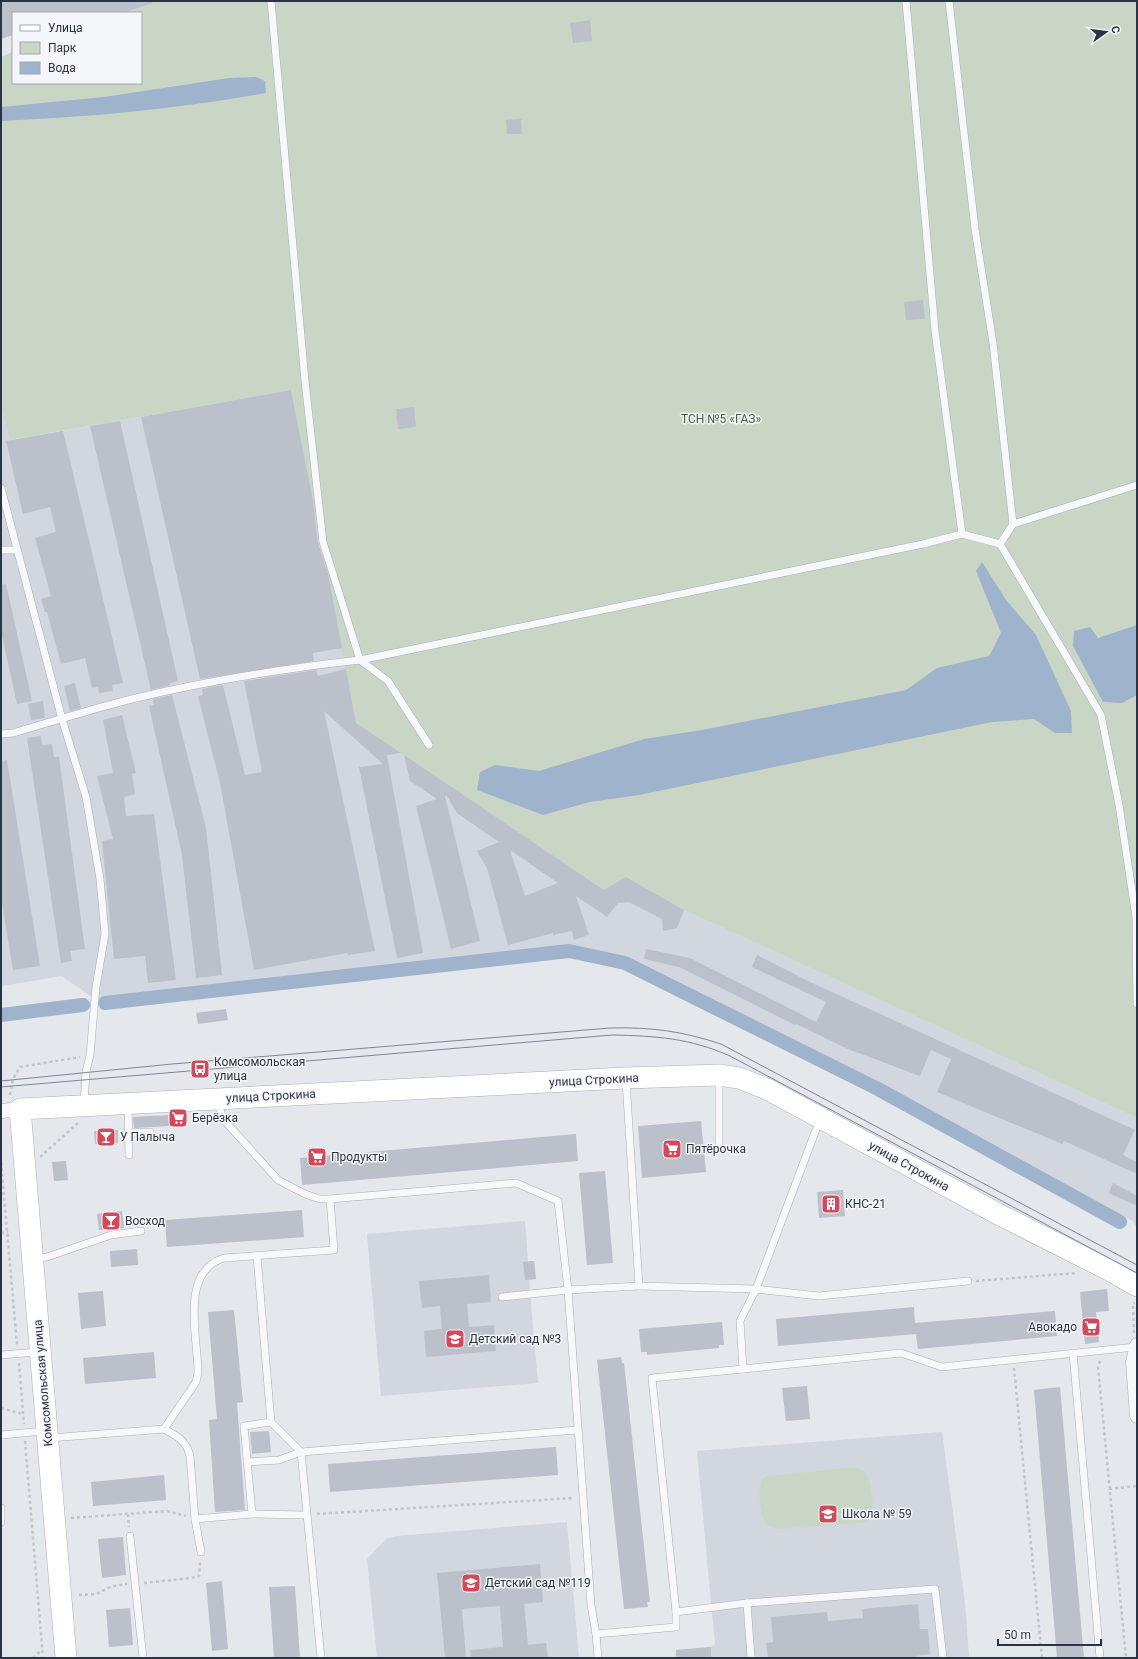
<svg xmlns="http://www.w3.org/2000/svg" width="1138" height="1659" font-family="Roboto,sans-serif">
	<rect width="100%" height="100%" fill="#e4e7ec"/>
	<g fill="#d2d6de">
		<path d="M291,390L357,723L458,791L626,877L684,910L1137,1118V1228L1133,1221L631,960L569,949L106,1007L62,976L1,986V404L11,440Z"/>
		<path d="M525,1221L528,1261H534L536,1279L529,1280L538,1383L381,1396L367,1234Z"/>
		<path d="M942,1432L965,1602L969,1658H677L676,1650L710,1647L715,1645L697,1451Z"/>
		<path d="M567,1522L579,1658H377L367,1559L386,1539L397,1536Z"/>
	</g>
	<g fill="#c9d6c5">
		<path d="M153,1H1137V1118L684,910L626,877L604,890L356,723L291,390L10,440L1,404V57L13,52V83H141V13H123L153,3Z"/>
		<path d="M854,1467C859,1468 863,1470 866,1473C871,1479 875,1510 871,1516C868,1521 864,1522 860,1523L777,1529C773,1528 769,1527 766,1523C759,1516 758,1488 762,1479L768,1476Z"/>
	</g>
	<g fill="#9fb4cc">
		<path d="M256,77L265,81L266,93C178,109 90,117 1,121V107L104,97L229,78Z"/>
		<path d="M982,562L1006,600L1036,635L1071,711L1072,733H1055L1034,719L992,722L639,795L590,802L543,815L477,790L480,772L495,765L539,771L644,739L702,730L906,690L937,668L989,656L1001,633L976,571Z"/>
		<path d="M1137,625V695L1122,703L1103,702L1073,646L1074,631L1090,627L1098,638Z"/>
	</g>
	<g fill="none" stroke-linecap="round" stroke-linejoin="round">
		<g stroke="#9fb4cc" stroke-width="14">
			<path d="M105,1003L569,951L625,963L878,1089L1120,1222"/>
			<path d="M1,1015L83,1005"/>
		</g>
	</g>
	<g fill="#bbc0ca" fill-rule="evenodd">
		<path d="M1,1H152L153,3L123,13H13V35L1,39Z"/>
		<path d="M590,20L592,41L573,43L570,23Z"/>
		<path d="M521,119L522,134H507L506,120Z"/>
		<path d="M923,300L925,319L906,320L904,302Z"/>
		<path d="M291,390L313,501L318,543L328,574L342,648L313,653L314,661L200,679L141,417Z"/>
		<path d="M414,407L416,427L398,429L396,409Z"/>
		<path d="M120,421L178,681L169,683L170,685L151,690L90,426Z"/>
		<path d="M63,431L123,683L112,685L113,691L99,693L98,687L92,688L85,658L61,664L47,612H45L41,599L51,596L35,538L56,532L50,507L23,514L6,441Z"/>
		<path d="M6,584L32,701L17,704L1,631V585Z"/>
		<path d="M346,669L356,723L401,753L387,755L423,953L397,958L359,767L383,764L324,711L375,951L348,955L347,953L254,970L220,783L198,696L203,695L202,689L223,685L245,775L262,772L244,681L316,670L318,676Z"/>
		<path d="M75,683L81,708L70,711L64,686Z"/>
		<path d="M172,695L206,828L222,975L196,978L182,855L149,706L154,705L153,699Z"/>
		<path d="M43,701L45,718L31,720L28,704Z"/>
		<path d="M122,715L136,773L132,774L135,794L124,797L126,816L154,814L176,980L148,983L145,956L114,959L102,841L113,839L97,776L113,773L103,720Z"/>
		<path d="M41,736L42,745L52,744L54,757H59L85,949L70,951L72,961L61,963L27,738Z"/>
		<path d="M404,755L604,890L626,877L684,910L677,928L663,931L662,919L629,902L618,903L607,917L576,896L589,935L574,940L572,931L553,935V933L508,945L487,868L477,851L499,842L457,813L447,796H445L480,941L451,949L416,806L437,799L410,781ZM510,850L558,883L525,896Z"/>
		<path d="M7,760L40,966L13,970L1,897V761Z"/>
		<path d="M646,949L690,958L816,1022L826,1002L752,967L757,955L810,982L1135,1130L1123,1155L1137,1162V1174L1064,1141L1062,1144L937,1092L951,1059L931,1050L920,1076L848,1049L796,1024L795,1025L679,967L644,959Z"/>
		<path d="M226,1009L228,1020L198,1024L196,1013Z"/>
		<path d="M170,1115V1126L134,1128L133,1117Z"/>
		<path d="M701,1121L706,1172L642,1178L638,1126Z"/>
		<path d="M118,1130V1143L95,1144L94,1131Z"/>
		<path d="M576,1134L578,1161L302,1185L300,1158Z"/>
		<path d="M66,1161L68,1180L54,1181L52,1162Z"/>
		<path d="M605,1171L613,1263L587,1265L579,1173Z"/>
		<path d="M1113,1183L1137,1196V1206L1109,1193Z"/>
		<path d="M843,1190L845,1216L819,1218L817,1192Z"/>
		<path d="M302,1210L304,1237L167,1247L165,1220Z"/>
		<path d="M122,1211L124,1228L99,1230L97,1214Z"/>
		<path d="M137,1249L138,1265L111,1267L110,1251Z"/>
		<path d="M534,1261L536,1279L525,1280L523,1262Z"/>
		<path d="M489,1275L491,1302L467,1304L469,1327L494,1325L496,1351L426,1357L424,1331L442,1329L440,1306L422,1308L419,1281Z"/>
		<path d="M1107,1289L1109,1311L1096,1312L1099,1342L1085,1344L1080,1292Z"/>
		<path d="M103,1291L106,1326L81,1329L78,1293Z"/>
		<path d="M914,1307L915,1323L1055,1311L1057,1336L918,1349L916,1334L778,1346L776,1319Z"/>
		<path d="M234,1310L243,1402L237,1403L245,1510L215,1512L209,1420L217,1419L208,1312Z"/>
		<path d="M722,1322L724,1345H719V1348L647,1355V1352H641L639,1329Z"/>
		<path d="M154,1352L156,1378L85,1384L83,1358Z"/>
		<path d="M621,1357L622,1363H624L650,1602H647L648,1607L624,1609L597,1360Z"/>
		<path d="M807,1386L810,1419L786,1421L782,1388Z"/>
		<path d="M1060,1387L1066,1456L1084,1658H1057L1034,1390Z"/>
		<path d="M269,1431L271,1452L252,1454L250,1432Z"/>
		<path d="M556,1447L558,1475L330,1492L328,1464Z"/>
		<path d="M164,1475L166,1500L93,1506L91,1482Z"/>
		<path d="M123,1537L126,1575L102,1578L98,1539Z"/>
		<path d="M540,1564L543,1602L524,1604L528,1645L546,1643L548,1658H471L470,1650L503,1647L500,1606L462,1609L466,1658H445L437,1573Z"/>
		<path d="M222,1581L228,1649L212,1651L206,1583Z"/>
		<path d="M295,1586L300,1658H274L269,1587Z"/>
		<path d="M918,1604L920,1629H928L930,1654L916,1656L917,1658H768L766,1643L773,1642L771,1617L827,1612L828,1621L863,1618L862,1609Z"/>
		<path d="M130,1608L133,1645L109,1647L106,1610Z"/>
		<path d="M711,1647V1658H676V1650Z"/>
	</g>
	<g fill="none" stroke-linecap="round" stroke-linejoin="round">
		<defs>
			<g id="lane">
				<path d="M271,1L305,381L323,542L360,660L388,681L429,745"/>
				<path d="M906,1L935,331L962,534"/>
				<path d="M949,1L975,229L993,343L1013,524"/>
				<path d="M1,488L62,719L86,797L100,879L105,934L96,987L90,1055L86,1072L84,1104"/>
				<path d="M1000,544L1101,715L1119,805L1136,917L1137,1004"/>
				<path d="M1,550H16"/>
				<path d="M1,734L13,733C54,721 95,708 136,698C208,681 287,668 360,660L923,544L962,534L1000,544L1013,524L1137,485"/>
				<path d="M719,1077V1144"/>
				<path d="M217,1100L223,1119L278,1180L305,1194L320,1199H330L516,1183L558,1201L568,1290L591,1605L596,1634L598,1658"/>
				<path d="M128,1105L129,1155"/>
				<path d="M128,1133L150,1132"/>
				<path d="M35,1258L47,1257L111,1235L141,1231"/>
				<path d="M639,1286L756,1289L819,1296L968,1281"/>
				<path d="M502,1297L568,1290L639,1286L626,1080"/>
				<path d="M1073,1353L1100,1658"/>
				<path d="M1,1355L38,1352"/>
				<path d="M743,1369L901,1353L942,1367L1135,1347"/>
				<path d="M164,1429L196,1382L198,1373C198,1338 179,1271 224,1258L334,1250L330,1199"/>
				<path d="M1,1435L45,1431"/>
				<path d="M50,1438L164,1429C177,1436 186,1440 190,1456L195,1519L201,1552"/>
				<path d="M247,1462L279,1460L301,1452L271,1422L257,1256"/>
				<path d="M1,1508V1522"/>
				<path d="M252,1514L244,1426L271,1422"/>
				<path d="M195,1519L252,1514L306,1515"/>
				<path d="M130,1536L143,1658"/>
				<path d="M747,1603L751,1658"/>
				<path d="M676,1612L747,1603L935,1589L943,1658"/>
				<path d="M596,1634L676,1627V1612L652,1378L743,1369L740,1321L756,1289L820,1119"/>
				<path d="M321,1658L301,1452L577,1430"/>
			</g>
			<g id="street">
				<path d="M1,1111L20,1109"/>
				<path d="M1137,1345L1133,1362L1137,1416"/>
			</g>
			<path id="secondary" d="M66,1658L20,1109L625,1078L719,1075L739,1078L767,1089L1000,1215L1109,1270L1137,1286"/>
		</defs>
		<use href="#lane" stroke="#a9aeb7" stroke-width="8"/>
		<use href="#street" stroke="#a9aeb7" stroke-width="15"/>
		<use href="#secondary" stroke="#a9aeb7" stroke-width="22"/>
		<g stroke="#c2c5cb" stroke-width="2.5" stroke-dasharray="3 3" stroke-linecap="butt">
			<path d="M10,1095L13,1079L20,1067L80,1057"/>
			<path d="M40,1157L78,1123"/>
			<path d="M1,1162L17,1345"/>
			<path d="M1,1233L8,1232"/>
			<path d="M976,1281L1077,1273"/>
			<path d="M1134,1333L1133,1304L1135,1303"/>
			<path d="M1100,1361L1098,1367L1126,1658"/>
			<path d="M19,1363L24,1424"/>
			<path d="M1014,1368L1042,1658"/>
			<path d="M1,1408L23,1414"/>
			<path d="M25,1441L43,1658"/>
			<path d="M1109,1489L1137,1486"/>
			<path d="M128,1514L129,1527"/>
			<path d="M317,1514L573,1498"/>
			<path d="M71,1518L167,1511L186,1516"/>
			<path d="M144,1583L191,1578L199,1576L200,1561"/>
			<path d="M79,1595L96,1594L113,1586L127,1584"/>
			<path d="M33,1658L42,1650"/>
		</g>
		<use href="#lane" stroke="#f7f8fa" stroke-width="7"/>
		<use href="#street" stroke="#f7f8fa" stroke-width="14"/>
		<use href="#secondary" stroke="#fff" stroke-width="21"/>
		<g stroke="#7d8696" stroke-width="1">
			<path d="M1,1081L172,1064L610,1028C652,1027 681,1031 721,1044L1137,1265"/>
			<path d="M1,1087L612,1035C657,1036 689,1038 730,1056L1137,1273"/>
		</g>
	</g>
	<defs>
		<symbol id="bus-square" viewBox="-11 -11 22 22"><rect x="-9" y="-9" width="18" height="18" rx="4" fill="#d1495b" stroke="#f4f6f9"/><path d="M-5-6H5V4H4V6H2V4H-2V6H-4V4H-5ZM-3.5-4V0h7V-4ZM-3.5 1.2v1.5H-2V1.2ZM2 1.2v1.5H3.5V1.2Z" fill="#fff"/></symbol>
		<symbol id="supermarket-square" viewBox="-11 -11 22 22"><rect x="-9" y="-9" width="18" height="18" rx="4" fill="#d1495b" stroke="#f4f6f9"/><path d="M-6-5.5h2.5l.6 2H6L4.5 2H-2.5L-4.4-4H-6ZM-1.5 3.2a1.3 1.3 0 1 0 .1 0ZM3 3.2a1.3 1.3 0 1 0 .1 0Z" fill="#fff"/></symbol>
		<symbol id="bar-square" viewBox="-11 -11 22 22"><rect x="-9" y="-9" width="18" height="18" rx="4" fill="#d1495b" stroke="#f4f6f9"/><path d="M-6-5H6L.8 .8V4.5H3.5V6h-7V4.5H-.8V.8Z" fill="#fff"/></symbol>
		<symbol id="building-square" viewBox="-11 -11 22 22"><rect x="-9" y="-9" width="18" height="18" rx="4" fill="#d1495b" stroke="#f4f6f9"/><path d="M-4-6H4V6H1V3H-1V6H-4ZM-2.5-4.3h1.7v1.8h-1.7ZM.8-4.3h1.7v1.8H.8ZM-2.5-1h1.7V.8h-1.7ZM.8-1h1.7V.8H.8Z" fill="#fff"/></symbol>
		<symbol id="school-square" viewBox="-11 -11 22 22"><rect x="-9" y="-9" width="18" height="18" rx="4" fill="#d1495b" stroke="#f4f6f9"/><path d="M0-5L7-2L0 1L-7-2ZM-4 1L0 2.5L4 1V4Q0 6-4 4Z" fill="#fff"/></symbol>
	</defs>
	<g fill-rule="evenodd">
		<use href="#bus-square" x="189" y="1058" width="22" height="22"/>
		<use href="#supermarket-square" x="167" y="1107" width="22" height="22"/>
		<use href="#bar-square" x="95" y="1126" width="22" height="22"/>
		<use href="#supermarket-square" x="661" y="1138" width="22" height="22"/>
		<use href="#supermarket-square" x="306" y="1146" width="22" height="22"/>
		<use href="#building-square" x="820" y="1193" width="22" height="22"/>
		<use href="#bar-square" x="100" y="1210" width="22" height="22"/>
		<use href="#supermarket-square" x="1080" y="1316" width="22" height="22"/>
		<use href="#school-square" x="444" y="1328" width="22" height="22"/>
		<use href="#school-square" x="817" y="1503" width="22" height="22"/>
		<use href="#school-square" x="460" y="1572" width="22" height="22"/>
	</g>
	<g text-anchor="middle" stroke-width="3" stroke-linejoin="round" paint-order="stroke">
		<g font-size="12" fill="#3f6138" stroke="#f4f6f9">
			<text x="721" y="423">ТСН №5 «ГАЗ»</text>
		</g>
		<g font-size="12" fill="#2b3445" stroke="#f4f6f9" text-anchor="start">
			<text x="214" y="1066">Комсомольская<tspan x="214" dy="14">улица</tspan></text>
			<text x="192" y="1122">Берёзка</text>
			<text x="120" y="1141">У Палыча</text>
			<text x="686" y="1153">Пятёрочка</text>
			<text x="331" y="1161">Продукты</text>
			<text x="845" y="1208">КНС-21</text>
			<text x="125" y="1225">Восход</text>
			<text x="1077" y="1331" text-anchor="end">Авокадо</text>
			<text x="469" y="1343">Детский сад №3</text>
			<text x="842" y="1518">Школа № 59</text>
			<text x="485" y="1587">Детский сад №119</text>
		</g>
		<g font-size="12" fill="#2b3445" stroke="#f4f6f9">
			<text transform="translate(594 1080) rotate(-3)" y="4">улица Строкина</text>
			<text transform="translate(271 1096) rotate(-3)" y="4">улица Строкина</text>
			<text transform="translate(909 1166) rotate(29)" y="4">улица Строкина</text>
			<text transform="translate(43 1383) rotate(-95)" y="4">Комсомольская улица</text>
		</g>
	</g>
	<rect width="1138" height="1659" fill="none" stroke="#2b3445" stroke-width="4"/>
	<rect x="12" y="12" width="130" height="72" fill="#f4f6f9" stroke="#a4a8b1"/>
	<rect x="20" y="25" width="20" height="6" fill="#ffffff" stroke="#a4a8b1"/>
	<text x="48" y="32" font-size="12" fill="#2b3445">Улица</text>
	<rect x="20" y="42" width="20" height="12" fill="#c9d6c5" stroke="#a4a8b1"/>
	<text x="48" y="52" font-size="12" fill="#2b3445">Парк</text>
	<rect x="20" y="62" width="20" height="12" fill="#9fb4cc" stroke="#a4a8b1"/>
	<text x="48" y="72" font-size="12" fill="#2b3445">Вода</text>
	<g transform="translate(1106 32) rotate(76)" stroke="#f4f6f9" stroke-width="3" paint-order="stroke">
	<path d="M0-3L7 15L0 10L-7 15Z" fill="#2b3445"/>
	<text y="-6" font-size="11" font-weight="bold" text-anchor="middle" fill="#2b3445">С</text>
	</g>
	<path d="M998 1639v6h103v-6" fill="none" stroke="#2b3445" stroke-width="2"/>
	<text x="1004" y="1639" font-size="12" fill="#2b3445" stroke="#f4f6f9" stroke-width="3" paint-order="stroke">50 m</text>
</svg>
